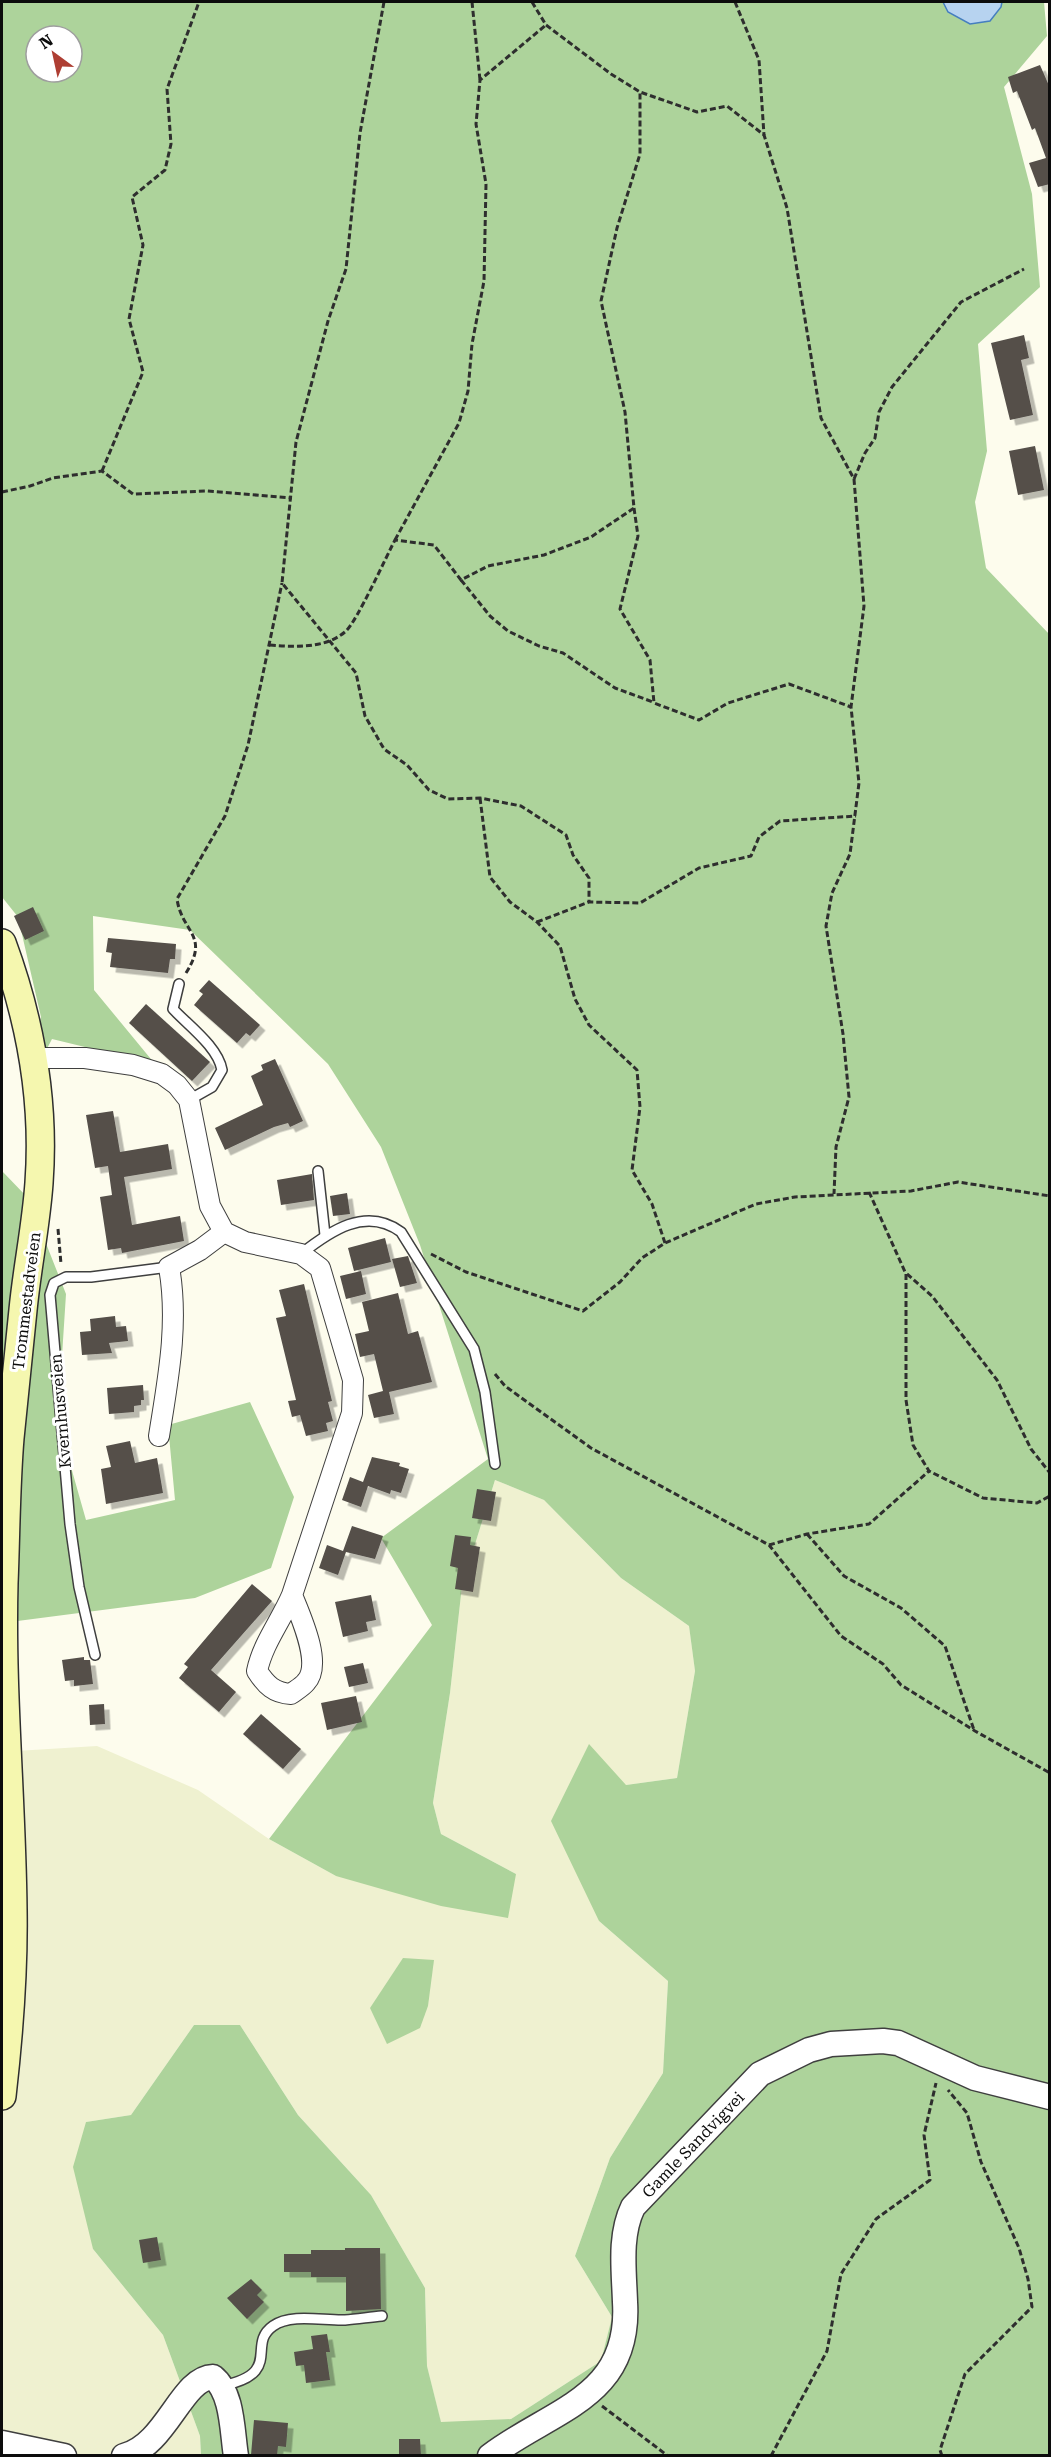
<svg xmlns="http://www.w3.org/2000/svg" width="1051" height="2457" font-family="'Roboto Serif',serif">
	<defs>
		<filter id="shadow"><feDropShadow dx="5.5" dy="5.5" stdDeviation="0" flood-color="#0004"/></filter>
	</defs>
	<rect width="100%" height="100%" fill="#fdfced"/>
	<path fill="#eff1d0" d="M495,1480L544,1500L621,1578L689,1626L695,1671L677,1778L626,1785L599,1921L668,1981L663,2073L610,2158L575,2256L612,2317L601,2361L511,2419L441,2423L427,2366L425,2288L371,2195L298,2115L240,2025H194L131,2115L86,2122L93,2249L163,2335L200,2436L201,2455H2V1870L16,1751L97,1746L198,1790L269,1839L336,1876L516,1874L441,1834L433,1803L450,1693L462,1586Z"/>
	<g fill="#add39b" fill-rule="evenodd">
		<path d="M2,2H943L948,12L1001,7L1002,2H1044L1047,36L1004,87L1032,194L1040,287L978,344L987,451L975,502L986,568L1050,635L1049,2455H201L200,2436L163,2335L93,2249L73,2167L86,2122L131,2115L194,2025H240L298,2115L371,2195L425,2288L427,2366L441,2422L511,2419L601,2361L612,2317L575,2256L610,2158L663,2073L668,1981L599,1921L551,1821L589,1744L626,1785L677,1778L695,1671L689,1626L621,1578L544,1500L495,1480L462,1586L450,1693L433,1803L441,1834L516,1874L508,1918L441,1906L336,1876L269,1839L432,1625L381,1538L488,1459L420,1245L381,1147L328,1064L190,930L93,916L94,990L155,1064L52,1039L26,1089L41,1017L18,917L2,897ZM36,36H72V72H36Z"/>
		<path d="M2,1171L28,1198L66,1294L60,1387L67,1453L86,1520L175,1500L168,1425L250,1402L294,1497L271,1568L195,1598L2,1623Z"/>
		<path d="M403,1958L434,1960L428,2006L420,2028L387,2044L370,2008Z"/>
	</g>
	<path fill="#b7d3f0" stroke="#457ebf" stroke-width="1.5" d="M943,2H1002L1001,7L990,21L970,24L948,12Z"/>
	<g fill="#544f4a" filter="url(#shadow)">
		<path d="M1040,65L1050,88V184L1038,187L1029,163L1046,158L1035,128L1032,130L1017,91L1013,93L1008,77Z"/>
		<path d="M1024,335L1029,358L1021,360L1033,415L1010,420L991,343Z"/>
		<path d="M1035,446L1044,490L1018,495L1009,451Z"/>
		<path d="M33,907L44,931L25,940L14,916Z"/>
		<path d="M108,938L176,944L175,959H170L168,973L110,967L112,953L106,952Z"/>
		<path d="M209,980L260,1025L250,1036L246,1033L237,1043L194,1005L203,994L199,991Z"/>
		<path d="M146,1004L210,1062L192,1081L129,1023Z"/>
		<path d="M275,1059L303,1121L290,1127L288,1123L274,1127L225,1150L215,1128L263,1105L251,1076L263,1070L261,1065Z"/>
		<path d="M113,1111L120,1152L168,1144L172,1169L124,1177L132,1225L180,1216L184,1241L122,1253L121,1248L108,1250L100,1197L112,1195L108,1166L95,1168L86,1115Z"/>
		<path d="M312,1174L314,1200L281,1205L277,1180Z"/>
		<path d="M347,1193L350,1214L333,1216L330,1196Z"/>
		<path d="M385,1238L391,1262L354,1271L348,1248Z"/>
		<path d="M408,1256L417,1283L400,1287L392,1259Z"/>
		<path d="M361,1271L366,1294L346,1299L340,1276Z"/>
		<path d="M304,1284L332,1401L328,1402L333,1421L326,1423L328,1431L306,1436L300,1415L292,1417L288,1401L296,1400L276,1318L286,1316L279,1290Z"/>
		<path d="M398,1293L408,1334L418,1331L432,1382L389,1392L394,1414L374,1418L368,1395L383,1391L374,1354L360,1357L355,1334L369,1331L362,1302Z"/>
		<path d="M115,1316L116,1327L126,1326L128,1341L109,1343L112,1353L82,1355L80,1332L91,1331L90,1319Z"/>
		<path d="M143,1385L144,1400H141V1405L134,1406V1412L109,1414L107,1388Z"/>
		<path d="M130,1441L135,1463L157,1458L163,1493L106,1504L101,1469L111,1467L106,1446Z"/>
		<path d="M372,1457L400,1463L399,1466L409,1469L401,1493L391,1490L390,1494L368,1486L361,1507L342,1500L350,1477L363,1482Z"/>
		<path d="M477,1489L496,1492L491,1521L472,1518Z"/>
		<path d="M352,1526L383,1536L375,1559L346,1552L338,1575L319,1568L327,1545L343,1551Z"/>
		<path d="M455,1535L471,1537L470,1545L480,1547L473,1592L455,1589L458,1568L450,1566Z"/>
		<path d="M252,1584L272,1601L211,1670L236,1692L219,1712L179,1678L188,1667L184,1664Z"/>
		<path d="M371,1595L376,1620L366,1622L368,1631L343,1637L335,1602Z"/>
		<path d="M84,1657V1660H90L93,1684L74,1686V1680L65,1681L62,1660Z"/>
		<path d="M363,1663L368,1683L349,1687L344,1667Z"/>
		<path d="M356,1696L362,1722L327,1730L321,1703Z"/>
		<path d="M104,1704L105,1724L90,1725L89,1705Z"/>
		<path d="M261,1714L301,1749L283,1769L243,1734Z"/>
		<path d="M157,2237L161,2260L143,2263L139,2240Z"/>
		<path d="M345,2248H380L381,2309L346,2311V2277H311V2272H284V2254H311V2250H345Z"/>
		<path d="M251,2279L262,2290L257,2295L264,2302L247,2319L227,2298Z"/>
		<path d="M327,2334L330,2352H326L330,2380L306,2383L304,2365L296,2366L294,2352L313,2349L311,2336Z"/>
		<path d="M254,2420L288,2423L286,2447L278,2446L277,2456L251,2455Z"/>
		<path d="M399,2439H420L421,2456H399Z"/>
	</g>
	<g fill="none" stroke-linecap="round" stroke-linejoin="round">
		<defs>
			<g id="service">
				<path d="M179,984L173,1009C189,1026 218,1047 222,1070L212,1087L189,1100"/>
				<path d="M318,1171L325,1235"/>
				<path d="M301,1254C330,1231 366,1206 401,1232L474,1349L485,1392L495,1464"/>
				<path d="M95,1655L79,1587L70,1524L50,1295L54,1283L66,1277H91L169,1267"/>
				<path d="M222,2386C284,2373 246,2345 273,2326C291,2313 324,2321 345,2320C358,2319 370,2317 382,2316"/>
			</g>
			<g id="minor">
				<path d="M33,1058H85L133,1065L162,1074L177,1085L189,1100L210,1206L224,1232L245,1242L301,1254L320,1268L353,1380L352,1413L292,1595C281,1621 263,1643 257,1671C266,1685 274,1693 291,1694C296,1690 302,1687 306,1682C323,1664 300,1615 292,1595"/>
				<path d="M159,1436C168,1379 179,1324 169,1267L200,1250L224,1232"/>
			</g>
			<g id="tertiary">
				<path d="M2,2443L64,2456"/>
				<path d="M124,2456C167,2445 181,2378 213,2377C233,2393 232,2432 236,2456"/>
				<path id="s1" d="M490,2456C552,2409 631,2398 625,2302C624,2270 619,2236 633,2207L760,2074L809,2050L831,2044L883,2041L898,2043L975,2078L1050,2097"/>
			</g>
			<path id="secondary" d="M2,943C30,1019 45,1101 39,1183C36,1226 27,1268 23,1310C19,1353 14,1395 10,1438C6,1486 6,1535 4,1583C1,1692 12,1801 13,1910C14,1972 9,2035 2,2096"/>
		</defs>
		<use href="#service" stroke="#3f3f3f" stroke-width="12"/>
		<use href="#minor" stroke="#3f3f3f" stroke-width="22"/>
		<use href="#tertiary" stroke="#3f3f3f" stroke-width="27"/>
		<use href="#secondary" stroke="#2e2e2e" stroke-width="30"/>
		<g stroke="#2e2e2e" stroke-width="3" stroke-dasharray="6 3" stroke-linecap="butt">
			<path d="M384,2L360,133L346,269L328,321L296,442L282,583L356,673L365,716L384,749L407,765L429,790L448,799L480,798L521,806L566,835L573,855L589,878V902"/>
			<path d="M472,2L480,80"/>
			<path d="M532,2L546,25L611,74L640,92L697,112L727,106L764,135L787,208L821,418L854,479L864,606L851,707L859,783L850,854L832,893L826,926L843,1034L849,1097L836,1147L834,1194"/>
			<path d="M735,2L759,60L764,135"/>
			<path d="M102,471L143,372L129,319L143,245L132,197L165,170L171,144L167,89L199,2"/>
			<path d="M854,479L865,453L875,438L879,412L892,387L961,302L1024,269"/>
			<path d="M2,492L30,486L53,478L102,471L133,494L207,491L292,498"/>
			<path d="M634,508L638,536L620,609L650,660L654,703L699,720L728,703L789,684L851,707"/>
			<path d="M395,540L459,423L468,391L472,344L484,281L486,184L476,124L480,80L546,25"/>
			<path d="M461,580L490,616L508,631L539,646L563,653L615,688L653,702"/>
			<path d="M270,645C295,647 326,649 346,631C357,621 386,557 395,540L434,545L461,580L488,566L544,555L591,537L634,508L625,412L601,301L617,228L640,154V92"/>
			<path d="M480,798L490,877L510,902L537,922L560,946L575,999L589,1025L637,1070L640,1107L632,1170L652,1204L665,1243"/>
			<path d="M537,922L589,902L640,903L699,868L751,856L759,837L780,821L856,816"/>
			<path d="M186,973C210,935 182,933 177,899L225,816L248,745L282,583"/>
			<path d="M869,1192L906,1274V1400L913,1445L929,1471L983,1498L1037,1503L1050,1496"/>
			<path d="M58,1229L61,1264"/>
			<path d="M431,1254L466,1272L583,1311L620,1282L642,1258L665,1243L756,1204L795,1197L911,1191L958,1182L1050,1196"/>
			<path d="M907,1274L932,1296L997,1380L1031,1449L1050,1473"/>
			<path d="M495,1374L505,1386L591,1448L769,1545L841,1636L883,1664L901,1685L975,1731L1050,1773"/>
			<path d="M807,1534L844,1576L901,1608L945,1646L974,1730"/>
			<path d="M769,1545L807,1534L869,1524L929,1471"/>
			<path d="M602,2406L668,2456"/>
			<path d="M771,2456L827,2351L841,2274L876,2219L930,2180L924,2135L936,2083"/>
			<path d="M942,2456L940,2450L965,2374L1032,2307L1028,2279L1019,2248L981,2162L967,2113L948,2090"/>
		</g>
		<use href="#service" stroke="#fff" stroke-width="9"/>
		<use href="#minor" stroke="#fff" stroke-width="20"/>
		<use href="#tertiary" stroke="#fff" stroke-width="24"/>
		<use href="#secondary" stroke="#f5f7af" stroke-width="27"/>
	</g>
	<g text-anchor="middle" stroke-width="6" stroke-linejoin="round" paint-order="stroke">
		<g font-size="16" fill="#0c0c0c" stroke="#fff">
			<text transform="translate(26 1301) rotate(-83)" y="6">Trommestadveien</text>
			<text transform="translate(60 1411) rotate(-95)" y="6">Kvernhusveien</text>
			<text dy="6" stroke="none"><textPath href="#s1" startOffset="402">Gamle Sandvigvei</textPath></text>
		</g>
	</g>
	<rect width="1051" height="2457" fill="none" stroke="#0c0c0c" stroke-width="6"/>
	<g transform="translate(54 54) rotate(327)"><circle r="28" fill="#ffffff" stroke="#9e9e9e" stroke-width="1.5"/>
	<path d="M0-4.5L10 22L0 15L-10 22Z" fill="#ae3e33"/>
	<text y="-9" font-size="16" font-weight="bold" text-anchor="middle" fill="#0c0c0c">N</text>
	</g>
</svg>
